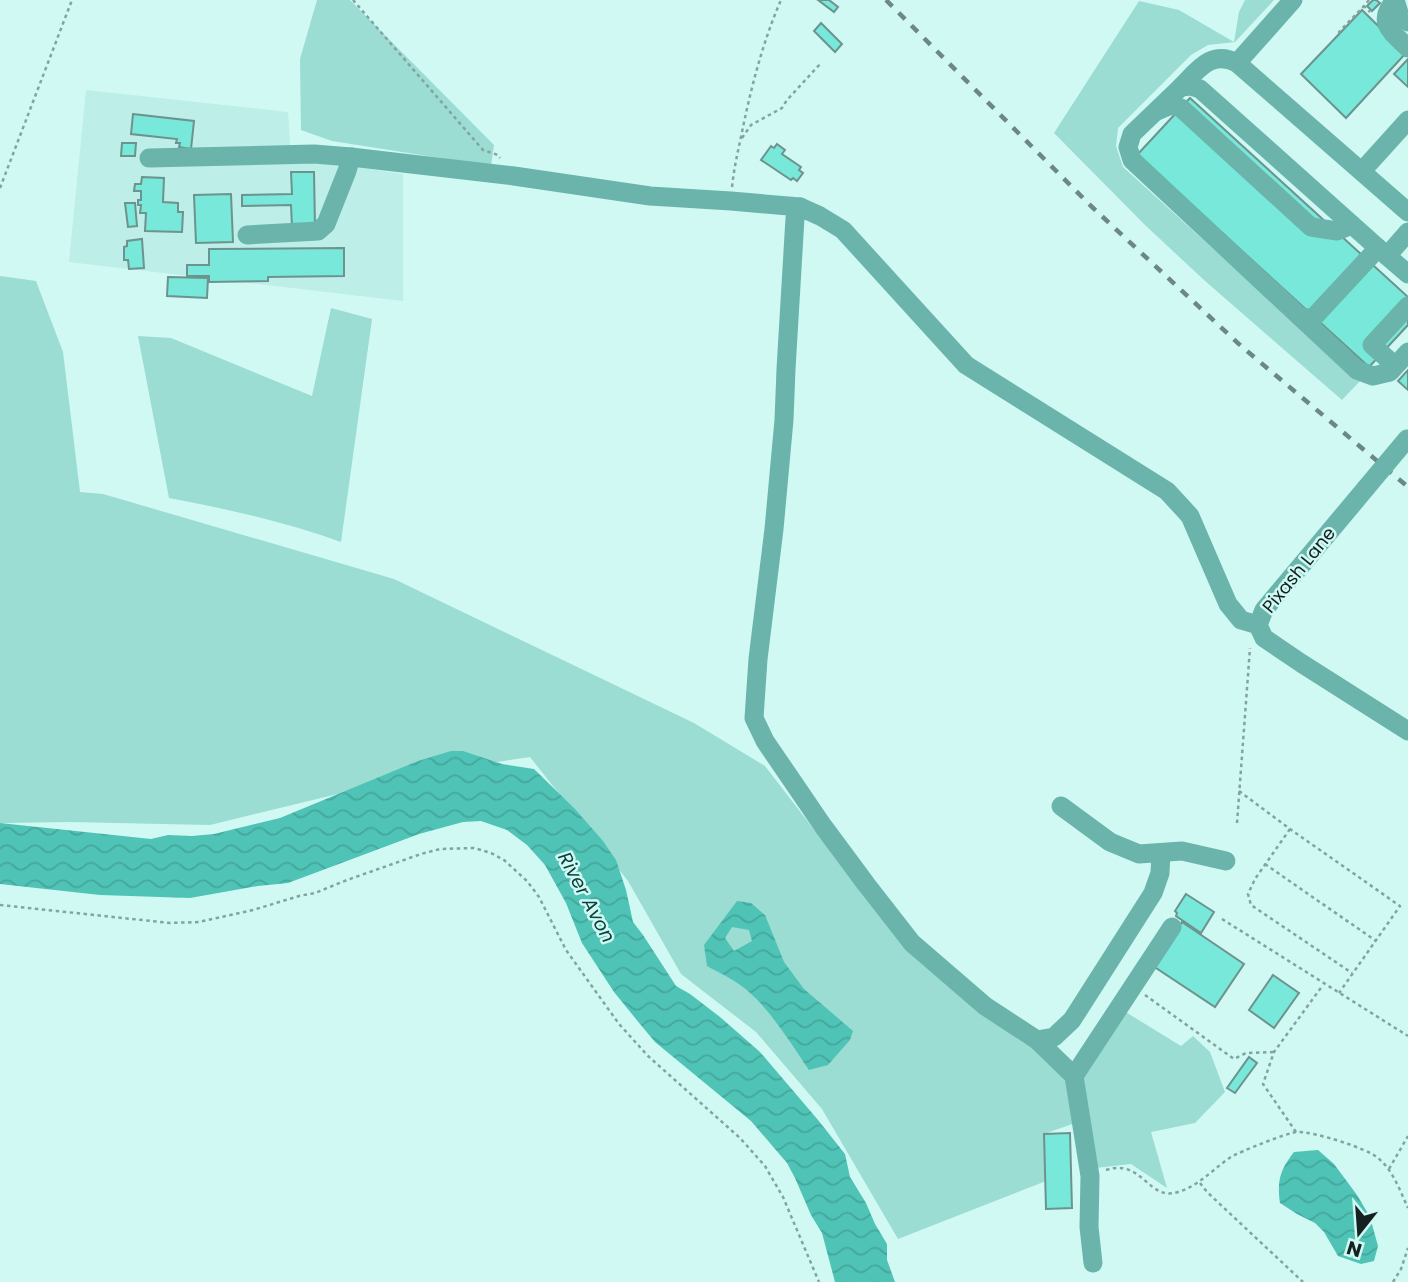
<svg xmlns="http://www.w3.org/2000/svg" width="1408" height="1282" font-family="Poppins,sans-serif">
	<defs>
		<pattern id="water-waves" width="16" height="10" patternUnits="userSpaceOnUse" patternTransform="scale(1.75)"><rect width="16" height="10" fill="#4fc3b6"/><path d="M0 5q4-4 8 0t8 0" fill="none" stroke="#44a79c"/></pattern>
	</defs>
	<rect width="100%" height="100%" fill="#d0f9f3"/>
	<path fill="#bdeee7" d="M86,90L288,112L291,157L403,174V301L69,262Z"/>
	<g fill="#9bdcd3">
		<path d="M317,0H350L494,145L491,166L332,141L301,130L300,59Z"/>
		<path d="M1245,0H1274L1235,42L1208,45L1191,55L1118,128L1116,146L1123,167L1350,373L1361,380L1342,400L1204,280L1145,225L1054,133L1139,1L1179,10L1234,42L1239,12Z"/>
		<path d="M0,276L36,281L63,352L80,492L103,494L394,579L694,723L765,766L903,945L1073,1076L1124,1011L1181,1046L1193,1036L1210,1052L1225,1092L1195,1123L1151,1132L1167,1188L1131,1164L1095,1168L1075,1123L1044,1134L1046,1181L898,1239L822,1109L756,1032L681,974L628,881L530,757L424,773L210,825L70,822L0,823Z"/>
		<path d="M331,308L372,319L341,542C285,522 228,509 169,498L138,336L171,338L312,396Z"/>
	</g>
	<g fill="url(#water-waves)" fill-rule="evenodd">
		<path d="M451,751H463L502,764L534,769L575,809L603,841L616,860L626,890L633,922L643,935L676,986L690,994L720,1017L760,1052L818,1120L845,1154L850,1177L866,1203L875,1224L887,1244V1260L895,1282H835L822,1233L811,1215L795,1178L787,1163L751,1121L655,1042L640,1024L614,992L582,943L566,903L545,865L527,845L507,830L481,821L463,822L419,834L288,883L258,886L190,898L100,895L0,884V823L151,839L168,835L192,836L214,834L280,818L418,761Z"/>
		<path d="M737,901L751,903L765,915L784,962L804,989L853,1031L850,1040L828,1065L809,1070C792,1045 771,1011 749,992C737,981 722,974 707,966L704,945ZM732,927L749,930L752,941L734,951L725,938Z"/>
		<path d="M1318,1150L1334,1164L1357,1195L1370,1217L1378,1246L1374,1261L1361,1264L1338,1256L1324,1232L1315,1223L1297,1214L1280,1203C1277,1180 1280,1170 1294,1152Z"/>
	</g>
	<g fill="#77e8da" stroke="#6c938d" stroke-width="2">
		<path d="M818,0H829L838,7L834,12Z"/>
		<path d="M1373,0H1376L1380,3L1372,11L1367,6Z"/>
		<path d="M1362,10L1406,53L1346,118L1301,74Z"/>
		<path d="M821,23L842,44L835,52L814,31Z"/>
		<path d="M1408,59V87L1394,74Z"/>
		<path d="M1190,98L1408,297V325L1369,367L1137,155Z"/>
		<path d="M133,114L194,121L191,149L179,147L180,143H176L177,139L131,134Z"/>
		<path d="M122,143H136L135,156H121Z"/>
		<path d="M777,144L785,150L782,154L801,167L799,170L803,173L797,181L793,178L791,180L761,160L771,146L774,148Z"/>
		<path d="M291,172H314L315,227H292L291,205L242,206V195L292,194Z"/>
		<path d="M142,177L164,178L163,202L178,203V212H183L182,232L145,231L146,213H140L141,205H138V200H141V191H134L135,184H141Z"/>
		<path d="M231,194L233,242L196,243L194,195Z"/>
		<path d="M125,203H135L137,226L128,227Z"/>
		<path d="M142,239L144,268L129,269L128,260H124V247L127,246V241Z"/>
		<path d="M344,248V276L268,277V281L209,282V276H187V265H209V249Z"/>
		<path d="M168,277L208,278L207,298L167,296Z"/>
		<path d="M1408,370V390L1398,381Z"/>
		<path d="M1186,894L1214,912L1201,933L1176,916L1177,913L1175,911Z"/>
		<path d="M1182,922L1244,964L1215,1007L1153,966Z"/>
		<path d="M1273,975L1299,993L1274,1028L1249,1010Z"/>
		<path d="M1249,1057L1257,1063L1235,1093L1227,1088Z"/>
		<path d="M1070,1133L1072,1208L1046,1209L1044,1134Z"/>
	</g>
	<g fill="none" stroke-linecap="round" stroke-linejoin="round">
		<g stroke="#84a39f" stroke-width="2.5" stroke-dasharray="3.5 3.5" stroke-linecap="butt">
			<path d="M353,0L483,150L498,155L500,158"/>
			<path d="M1369,0L1364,6L1370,12"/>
			<path d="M1340,33L1339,32L1364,6"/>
			<path d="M742,138L751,125L782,108L787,100L821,63"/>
			<path d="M732,187C734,168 738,151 742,132C751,88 763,41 781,0"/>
			<path d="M0,188L72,0"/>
			<path d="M1239,791L1290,829L1400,906L1339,993"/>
			<path d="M1237,823L1250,648"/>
			<path d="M1290,829L1255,879L1248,894L1251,905L1352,973"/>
			<path d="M1265,864L1376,941"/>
			<path d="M0,905L170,923L199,922L253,910L299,896L315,893L347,880L421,854L440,849L474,848L491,853L504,860L527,881L539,897L566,950L619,1024L648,1056L740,1138L765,1166L783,1197L819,1282"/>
			<path d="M1222,919L1408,1036"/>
			<path d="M1145,995L1234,1059L1246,1053L1274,1052"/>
			<path d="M1296,1132L1263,1084L1274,1052L1323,985"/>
			<path d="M1389,1169L1408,1136"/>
			<path d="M1106,1170C1143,1158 1148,1202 1178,1192C1199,1186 1214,1168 1231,1157C1239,1152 1289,1132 1297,1132C1312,1131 1367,1148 1378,1158C1393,1170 1400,1191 1408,1208"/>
			<path d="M1200,1183L1207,1192L1303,1282"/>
			<path d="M1393,1282L1401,1269L1408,1248"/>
		</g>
		<g stroke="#6bb4ab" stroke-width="19">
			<path d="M1395,0C1376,23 1391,31 1408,48"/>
			<path d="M1395,0L1400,16L1408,22"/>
			<path d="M1237,63L1293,0"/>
			<path d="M1181,87C1197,71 1211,49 1237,63L1408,212"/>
			<path d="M1157,111L1171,105L1181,108L1311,227L1337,231L1352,225"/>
			<path d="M149,158L314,154L351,157L514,176L650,196L731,201L800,207L820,216L843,230L966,365L1167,491L1190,516L1228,604L1241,620L1258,625"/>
			<path d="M1362,171L1408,120"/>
			<path d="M800,207L795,218L786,369L784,420L774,529L758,659L754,718L765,741L823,826L866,884L912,943L985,1006L1037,1040L1074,1076L1090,1176L1089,1227L1093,1263"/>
			<path d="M1408,232L1387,256L1408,274"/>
			<path d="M247,235L318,231L326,224L347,171L351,157"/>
			<path d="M1387,256L1200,89L1191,86L1181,87L1132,134L1128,147L1132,160L1357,370L1373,376L1390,372L1408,352"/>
			<path d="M1299,316L1308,318L1314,317L1378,248"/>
			<path d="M1398,363L1391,362L1372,345L1408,306"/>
			<path d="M1366,488L1264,610L1258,625L1264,638L1301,663L1408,731"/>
			<path d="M1061,806L1110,842L1139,854L1182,851L1226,861"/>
			<path d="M1037,1040L1054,1037L1072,1020L1153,893L1160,873L1161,853"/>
			<path d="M1074,1076L1172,927"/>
		</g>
		<path stroke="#6d8884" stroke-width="4.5" stroke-dasharray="9 9" stroke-linecap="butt" d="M886,0L1091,206L1241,346L1408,487"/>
		<path stroke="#6bb4ab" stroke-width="19" d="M1366,488L1407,439"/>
	</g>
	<g text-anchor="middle" stroke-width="5" stroke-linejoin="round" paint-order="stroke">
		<g font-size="18" fill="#132220" stroke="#d0f9f3">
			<text transform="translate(1299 570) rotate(-51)" y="6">Pixash Lane</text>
		</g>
		<g font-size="19" font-style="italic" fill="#0c423c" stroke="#d0f9f3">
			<text transform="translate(587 897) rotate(62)" y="7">River Avon</text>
		</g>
	</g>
	<g transform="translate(1359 1233) rotate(197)" stroke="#d0f9f3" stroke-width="5" paint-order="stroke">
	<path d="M0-5L12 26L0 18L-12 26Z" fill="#132220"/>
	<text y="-10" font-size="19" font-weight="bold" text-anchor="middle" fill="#132220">N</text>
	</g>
</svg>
